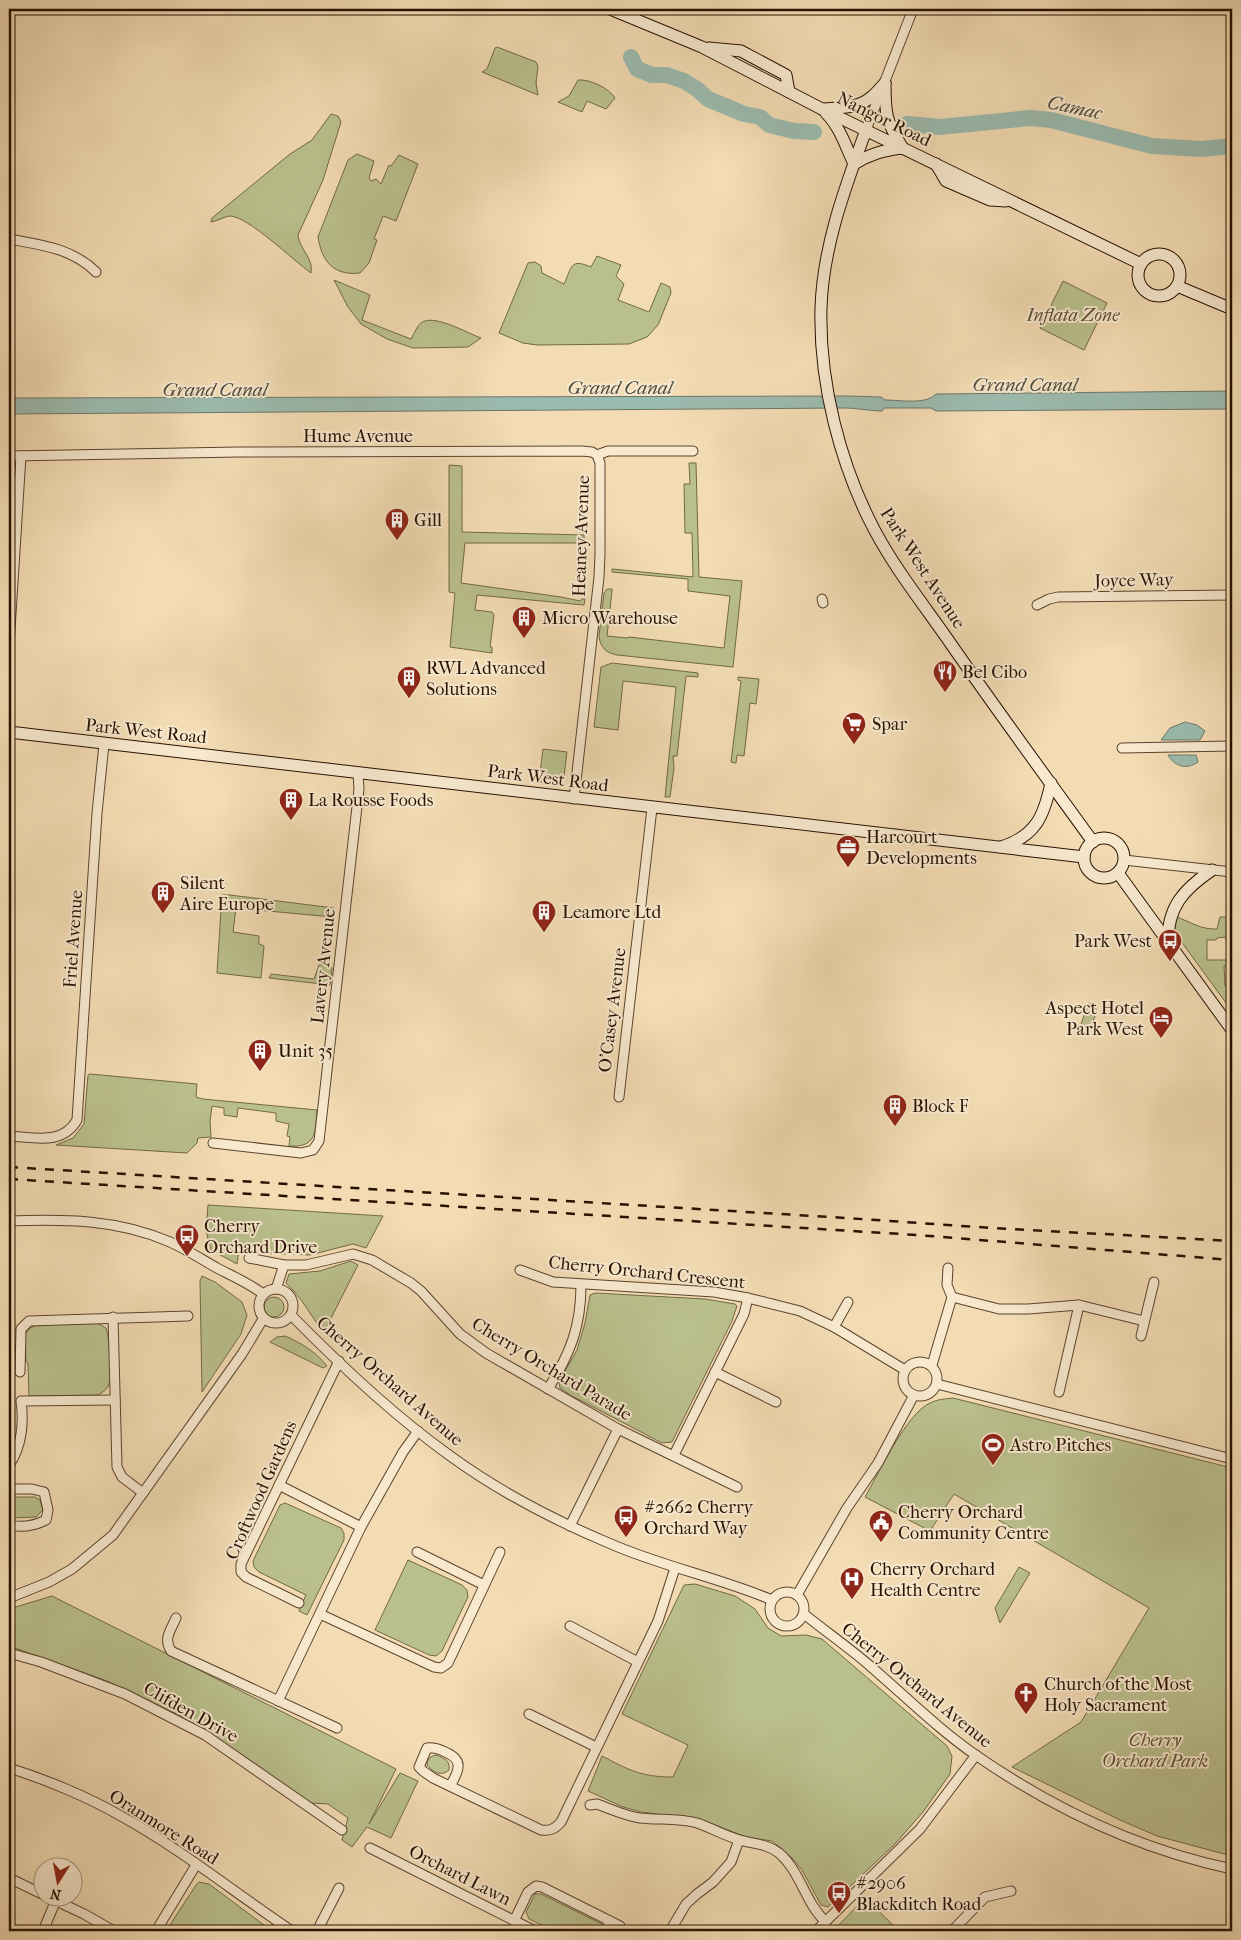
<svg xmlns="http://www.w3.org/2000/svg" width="1241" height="1940" font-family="'IM FELL French Canon',serif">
	<rect width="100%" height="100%" fill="#f3dcb4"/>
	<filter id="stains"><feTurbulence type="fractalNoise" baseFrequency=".004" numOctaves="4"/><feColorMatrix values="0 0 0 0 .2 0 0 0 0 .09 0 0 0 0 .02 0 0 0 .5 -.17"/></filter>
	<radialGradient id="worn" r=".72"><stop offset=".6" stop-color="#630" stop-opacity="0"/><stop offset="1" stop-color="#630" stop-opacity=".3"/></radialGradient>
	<g fill="#bac08d" stroke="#716846">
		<path d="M497,47L536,62L538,66L536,83L538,95L482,72L487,69L495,48Z"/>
		<path d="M578,80C590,79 609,88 615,98L606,109L587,101L582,112L558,102L569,96Z"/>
		<path d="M331,114L338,116L341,122L323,180L298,235C299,249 314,258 311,273C295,262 247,215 229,216C224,217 217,221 211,222L212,218L290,154L312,140Z"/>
		<path d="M357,154L374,161L369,178L371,181L376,179L381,184L389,165L391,166L399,155L418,164L396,221L383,216L374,239L377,240L369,263L360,273C334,276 322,262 318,237L348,160Z"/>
		<path d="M597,256L621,265L616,276L624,284L618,300L649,312L661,283L670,287L671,293L658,325L647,337L629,344L537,345L523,343L499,333L528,263L535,262L541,266L542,273L564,284C572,267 570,258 591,267Z"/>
		<path d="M334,280L370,295L362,320L411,339C414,334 417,326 421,323C433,313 467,333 481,338L468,347L413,348L387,339L361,324L348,307Z"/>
		<path d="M1063,281L1107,303L1084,350L1040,328Z"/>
		<path d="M689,463H696L699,577L742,581L733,667L617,655C606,653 600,647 599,636L604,593L607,589H612V591L607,636L628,638L629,637L724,648L730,596L688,591V579L612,572V569L693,577L692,533H685L684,484H690Z"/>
		<path d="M449,465L462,466V532L584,535V543H465L461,583L561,597L580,601L582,599H585L584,605L477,595L475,610L492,612L494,615L490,647H492V653L450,647L455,593L449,592Z"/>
		<path d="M612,663L698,673V677L686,676L677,756H673L674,768L670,797H665L676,687L623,681L618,730L594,727L601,667Z"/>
		<path d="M738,677L759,679L756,704L750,703L744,756L737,755L736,763L731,762L741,681L738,680Z"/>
		<path d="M543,749L567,752L564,776L560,782H539Z"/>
		<path d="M222,895H230L334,908L332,917L236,908L233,932L259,936V944L264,946L261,978L217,973Z"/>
		<path d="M1174,916C1189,921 1201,930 1217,929L1220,917H1232V940H1226V937L1217,938L1216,940H1207V960H1232V966H1224L1225,986H1232V1011L1172,929Z"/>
		<path d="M327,964L332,968L330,985L269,978L271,974L314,979L319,965Z"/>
		<path d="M1089,1003L1094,1005L1097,1011L1091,1027L1086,1029L1081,1024Z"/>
		<path d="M90,1074L197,1084L196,1097L203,1099L317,1110C315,1132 317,1148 289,1146L290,1137L287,1136L289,1124L276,1121V1113L238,1108L237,1117L224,1115V1108L212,1106L210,1121L211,1137L198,1138L197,1143L187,1153L56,1145L73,1138L84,1124L88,1075Z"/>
		<path d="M208,1205L383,1216L366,1248L353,1244L310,1255L263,1253L264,1245L240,1244L237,1264L211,1250L206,1231Z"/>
		<path d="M351,1261L358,1265L324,1332C310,1316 302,1297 286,1283L289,1274L320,1271Z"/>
		<path d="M202,1276L215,1282L242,1302L247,1315L241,1334L202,1392L200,1281Z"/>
		<path d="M595,1293L705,1299L735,1304L737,1306L732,1321L672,1442L662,1443L572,1396L560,1388L559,1382L577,1350L585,1323L590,1295Z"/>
		<circle cx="274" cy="1307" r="10"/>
		<path d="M97,1323L106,1328C110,1339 112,1373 109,1384C107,1390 103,1392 98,1395L29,1396L28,1364L26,1361L25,1334L30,1328L37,1325Z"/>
		<path d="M285,1336C301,1343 315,1351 327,1366L323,1368L270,1342L277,1337Z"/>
		<path d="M953,1398L1232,1468V1856L1157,1836L1120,1820L1012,1767L1081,1722L1149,1608L954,1494L930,1531L865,1497C879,1473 906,1414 930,1403C938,1399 945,1399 953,1398Z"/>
		<path d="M9,1497H35L40,1500L43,1510L36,1517L9,1518Z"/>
		<path d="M285,1503L341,1528L344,1533V1540L307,1615L299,1611L306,1595L259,1572L254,1567L253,1561L280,1505Z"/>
		<path d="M408,1560L462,1585L467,1590L468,1597L442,1651L436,1656L429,1655L375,1630Z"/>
		<path d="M1019,1567L1030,1573L1000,1623L995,1608Z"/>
		<path d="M695,1584L735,1596L755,1609L768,1628L781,1636L806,1635L822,1639L947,1746L952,1756L950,1774L923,1812L894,1845L828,1907L821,1905L802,1870L792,1858L772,1841L746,1837L699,1819L641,1812L623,1807L588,1791L602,1756C629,1770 641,1777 673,1777L688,1745L622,1714L684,1585Z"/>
		<path d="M52,1596L396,1769L369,1824L400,1773L418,1781L391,1838L367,1827L352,1847L342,1840L348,1818L328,1804L310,1803L181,1716L107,1681L9,1646V1609Z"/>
		<path d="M437,1755C445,1759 450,1760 449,1770C441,1777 433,1772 427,1765C428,1758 430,1756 437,1755Z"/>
		<path d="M199,1882L209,1884L272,1931H166L196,1885Z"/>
		<path d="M535,1894H541L602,1924L601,1931H554L529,1919L526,1912Z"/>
		<path d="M865,1898L894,1926L893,1931H833Z"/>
	</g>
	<g fill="#9bbbaf" stroke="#6d7769">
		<path d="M1232,391V409L936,411L931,408H884L882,411C869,411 858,408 846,408L9,414V398L848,396L881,397L885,400C900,400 926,405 936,394Z"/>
		<path d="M1185,722L1197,725L1205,731L1200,740H1161L1170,728Z"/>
		<path d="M1168,755H1196L1198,762C1187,770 1175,767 1168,755Z"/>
	</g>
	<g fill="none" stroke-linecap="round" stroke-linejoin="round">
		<g stroke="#9bbbaf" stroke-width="16">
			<path d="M631,57L637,69L652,75H667L684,81L697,89L708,99L744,114L760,117L769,125L794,131L814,132"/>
			<path d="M907,124L940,127L1030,118L1051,120L1152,146L1202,149L1232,146"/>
		</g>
		<defs>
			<g id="street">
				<path d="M866,130L913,9"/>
				<path d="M9,239C41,245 72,248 96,272"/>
				<path d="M9,456L239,452L582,451L592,452L597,455L608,451H693"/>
				<path d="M822,599L823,603"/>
				<path d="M1037,605L1049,599L1058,597L1232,595"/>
				<path d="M9,645L21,456"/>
				<path d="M1122,748L1232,746"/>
				<path d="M574,799L599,577L600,554V463L597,455"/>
				<path d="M1124,860L1232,872"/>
				<path d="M619,1097L652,808"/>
				<path d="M9,1136C34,1137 62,1146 77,1120L97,813L104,744"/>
				<path d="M213,1143L301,1153L313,1150L319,1141L359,789L358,774"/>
				<path d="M9,1221C65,1219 117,1219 170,1242C186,1249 201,1259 217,1268C232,1276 249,1283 263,1294"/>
				<path d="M249,1258L284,1265H306L353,1254L372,1260L411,1283L421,1291L460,1334L486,1353L618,1429L737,1487"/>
				<path d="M948,1268L947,1285L952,1297"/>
				<path d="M520,1270L553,1282L714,1292L748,1298L800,1311L834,1327L905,1370"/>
				<circle cx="276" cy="1306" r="17"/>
				<path d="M276,1289L284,1265"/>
				<path d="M952,1297L999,1309H1028L1079,1305L1144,1321"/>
				<path d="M291,1315C340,1365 392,1414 449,1455C498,1491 556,1521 611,1544C664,1567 720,1578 772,1600"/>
				<path d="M113,1317L117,1467L122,1477L143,1493"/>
				<path d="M834,1327L848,1302"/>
				<path d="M1141,1336L1154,1282"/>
				<circle cx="920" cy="1379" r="17"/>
				<path d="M932,1365L952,1297"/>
				<path d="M20,1372L21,1329L29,1321L188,1316"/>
				<path d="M715,1372L776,1402"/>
				<path d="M937,1384L1232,1459"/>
				<path d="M548,1389C570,1354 581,1327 581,1285"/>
				<path d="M1059,1392L1079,1305"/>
				<path d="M674,1455L744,1314L748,1298"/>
				<path d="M9,1465C22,1447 24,1422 21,1401L115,1400"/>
				<path d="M279,1485L361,1527"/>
				<path d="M9,1489H32L44,1492L48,1510L46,1520C34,1526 22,1528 9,1525"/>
				<path d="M570,1526L618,1429"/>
				<path d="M417,1552L484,1585"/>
				<circle cx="787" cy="1609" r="17"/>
				<path d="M797,1595L847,1508L878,1463L914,1395"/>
				<path d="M9,1598L49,1582L72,1569L113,1535L242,1354L263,1319"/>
				<path d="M299,1603L246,1577L241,1572V1564L339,1361"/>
				<path d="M320,1614L434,1667L441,1668L448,1663L500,1552"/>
				<path d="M804,1614C825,1631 848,1647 869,1665C905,1696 938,1729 977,1756C1054,1809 1141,1850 1232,1869"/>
				<path d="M176,1618C171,1630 163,1638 171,1651L337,1728"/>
				<path d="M570,1626L638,1662"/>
				<path d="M9,1653L41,1662L125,1694L205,1735L342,1830"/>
				<path d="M278,1701L361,1527L403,1452L418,1431"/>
				<path d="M529,1714L596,1747"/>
				<path d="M9,1768C45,1779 88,1797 121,1816C181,1849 235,1893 292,1931"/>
				<path d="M451,1785C453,1780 458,1773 458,1767C460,1755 436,1747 427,1748L419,1767L423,1771L433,1778L541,1830C550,1831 555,1829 561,1822L658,1621L675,1568"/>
				<path d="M590,1805L597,1804C611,1809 625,1816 640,1818C659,1820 679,1818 697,1823C712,1828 725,1836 740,1840C753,1844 768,1844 779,1853C801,1872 805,1903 826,1922"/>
				<path d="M370,1848L535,1931"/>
				<path d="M9,1878L42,1894"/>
				<path d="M50,1898L84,1914L114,1931"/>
				<path d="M514,1921L528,1892L536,1886L542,1887L620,1926"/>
				<path d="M43,1931L56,1900"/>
				<path d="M156,1931L196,1865"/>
				<path d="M317,1931L339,1888"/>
				<path d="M606,1931L610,1921"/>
				<path d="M670,1931L686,1904L697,1894L713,1882L731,1862L739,1840"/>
				<path d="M816,1931L920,1829L976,1755"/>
				<path d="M952,1931L985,1897L1011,1891"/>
			</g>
			<g id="secondary">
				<path d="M610,9L702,47L822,109L1141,264"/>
				<path d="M709,48L741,51L786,75L789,92"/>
				<path d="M885,83C885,114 886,121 902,147"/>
				<path d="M822,109C837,108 859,108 870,98C876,94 880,88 885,83"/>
				<path d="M826,113C840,127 846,147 854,164"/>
				<path d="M866,130C845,188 823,246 821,308C819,382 840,465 875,531C897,572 927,609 953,647C999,713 1046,777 1093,842"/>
				<path d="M854,164C870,154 884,150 903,148"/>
				<path d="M936,164L946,181L990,200L1006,201"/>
				<circle cx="1159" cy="275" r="21"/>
				<path d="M1177,286L1232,309"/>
				<path d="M9,732L1084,857"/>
				<circle cx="1104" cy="858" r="20"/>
				<path d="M1001,847C1036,836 1044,816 1051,783"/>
				<path d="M1118,873L1232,1030"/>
				<path d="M1168,943C1167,907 1184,889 1212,870"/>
			</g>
		</defs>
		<use href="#street" stroke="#5b432d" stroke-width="11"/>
		<use href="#secondary" stroke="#281000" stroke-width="13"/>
		<use href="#street" stroke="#f7e8ce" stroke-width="9"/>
		<use href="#secondary" stroke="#f7e8ce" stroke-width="11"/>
		<g stroke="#281000" stroke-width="2.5" stroke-dasharray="9 9" stroke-linecap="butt">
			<path d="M9,1167L846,1218L992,1228L1232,1241"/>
			<path d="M9,1179L917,1235L1232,1260"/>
		</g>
	</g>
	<defs>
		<symbol id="building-pin" viewBox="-11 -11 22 30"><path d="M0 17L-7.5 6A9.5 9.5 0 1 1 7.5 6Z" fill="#8f2418" stroke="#f7e8ce"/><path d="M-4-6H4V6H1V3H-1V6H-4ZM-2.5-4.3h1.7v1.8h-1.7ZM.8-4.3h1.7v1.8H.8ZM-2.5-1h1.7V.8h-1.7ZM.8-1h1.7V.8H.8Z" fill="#fff"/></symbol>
		<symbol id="restaurant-pin" viewBox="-11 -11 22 30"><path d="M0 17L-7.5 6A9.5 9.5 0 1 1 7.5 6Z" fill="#8f2418" stroke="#f7e8ce"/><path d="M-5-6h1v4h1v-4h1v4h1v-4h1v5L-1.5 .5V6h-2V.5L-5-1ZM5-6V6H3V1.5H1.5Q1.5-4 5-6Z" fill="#fff"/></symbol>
		<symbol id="supermarket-pin" viewBox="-11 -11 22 30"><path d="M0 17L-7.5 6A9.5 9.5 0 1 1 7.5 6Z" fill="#8f2418" stroke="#f7e8ce"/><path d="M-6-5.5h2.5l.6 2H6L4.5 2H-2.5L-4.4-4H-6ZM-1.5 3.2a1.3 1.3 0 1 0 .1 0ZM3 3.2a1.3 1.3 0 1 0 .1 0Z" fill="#fff"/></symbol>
		<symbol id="office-pin" viewBox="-11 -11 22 30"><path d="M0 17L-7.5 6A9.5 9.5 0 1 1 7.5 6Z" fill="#8f2418" stroke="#f7e8ce"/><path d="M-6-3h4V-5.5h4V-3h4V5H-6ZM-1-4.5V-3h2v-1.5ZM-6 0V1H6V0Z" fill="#fff"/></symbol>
		<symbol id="bus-pin" viewBox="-11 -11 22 30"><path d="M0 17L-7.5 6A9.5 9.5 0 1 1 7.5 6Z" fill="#8f2418" stroke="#f7e8ce"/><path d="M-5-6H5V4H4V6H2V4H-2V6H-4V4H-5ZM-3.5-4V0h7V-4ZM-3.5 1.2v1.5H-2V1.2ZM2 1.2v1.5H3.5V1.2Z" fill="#fff"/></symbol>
		<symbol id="hotel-pin" viewBox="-11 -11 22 30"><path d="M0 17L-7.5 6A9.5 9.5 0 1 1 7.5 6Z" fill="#8f2418" stroke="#f7e8ce"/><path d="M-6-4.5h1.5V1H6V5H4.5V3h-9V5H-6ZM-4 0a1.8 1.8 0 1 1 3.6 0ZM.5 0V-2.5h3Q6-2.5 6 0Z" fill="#fff"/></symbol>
		<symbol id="stadium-pin" viewBox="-11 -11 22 30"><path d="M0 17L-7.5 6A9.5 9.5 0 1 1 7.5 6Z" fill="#8f2418" stroke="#f7e8ce"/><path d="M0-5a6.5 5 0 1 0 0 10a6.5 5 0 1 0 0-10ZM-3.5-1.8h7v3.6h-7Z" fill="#fff"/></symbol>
		<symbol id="civic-pin" viewBox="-11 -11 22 30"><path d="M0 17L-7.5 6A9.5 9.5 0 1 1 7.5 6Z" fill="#8f2418" stroke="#f7e8ce"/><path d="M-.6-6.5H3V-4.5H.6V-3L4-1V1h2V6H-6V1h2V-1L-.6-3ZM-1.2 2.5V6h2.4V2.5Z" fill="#fff"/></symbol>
		<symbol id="hospital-pin" viewBox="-11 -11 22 30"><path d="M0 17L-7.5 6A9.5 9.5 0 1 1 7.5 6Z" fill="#8f2418" stroke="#f7e8ce"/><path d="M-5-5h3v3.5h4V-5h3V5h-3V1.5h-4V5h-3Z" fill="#fff"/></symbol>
		<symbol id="church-pin" viewBox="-11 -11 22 30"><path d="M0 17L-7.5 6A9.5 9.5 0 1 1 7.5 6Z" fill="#8f2418" stroke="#f7e8ce"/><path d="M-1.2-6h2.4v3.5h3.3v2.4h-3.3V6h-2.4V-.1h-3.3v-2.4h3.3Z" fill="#fff"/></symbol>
	</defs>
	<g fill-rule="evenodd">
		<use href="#building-pin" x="383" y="506" width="28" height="38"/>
		<use href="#building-pin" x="510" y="604" width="28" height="38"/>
		<use href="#restaurant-pin" x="931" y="658" width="28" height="38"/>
		<use href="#building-pin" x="395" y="664" width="28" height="38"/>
		<use href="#supermarket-pin" x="840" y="710" width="28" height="38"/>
		<use href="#building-pin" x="277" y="786" width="28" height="38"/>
		<use href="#office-pin" x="834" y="833" width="28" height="38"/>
		<use href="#building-pin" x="149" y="879" width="28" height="38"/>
		<use href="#building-pin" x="530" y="898" width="28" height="38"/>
		<use href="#bus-pin" x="1156" y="927" width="28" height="38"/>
		<use href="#hotel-pin" x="1147" y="1004" width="28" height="38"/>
		<use href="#building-pin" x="246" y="1037" width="28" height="38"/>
		<use href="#building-pin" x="881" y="1092" width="28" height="38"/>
		<use href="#bus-pin" x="173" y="1222" width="28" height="38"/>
		<use href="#stadium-pin" x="979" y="1431" width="28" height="38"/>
		<use href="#bus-pin" x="612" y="1503" width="28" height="38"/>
		<use href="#civic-pin" x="867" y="1508" width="28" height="38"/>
		<use href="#hospital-pin" x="838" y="1565" width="28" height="38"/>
		<use href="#church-pin" x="1012" y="1680" width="28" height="38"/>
		<use href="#bus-pin" x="825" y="1879" width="28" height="38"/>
	</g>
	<g text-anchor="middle" stroke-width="4" stroke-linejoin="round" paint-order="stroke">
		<g font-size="18" fill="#281000" stroke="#f7e8ce">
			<text transform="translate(884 119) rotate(26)" y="6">Nangor Road</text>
			<text x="358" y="442">Hume Avenue</text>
			<text transform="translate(581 536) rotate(-88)" y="6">Heaney Avenue</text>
			<text transform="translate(923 568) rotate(57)" y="6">Park West Avenue</text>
			<text transform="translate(1134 580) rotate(-1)" y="6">Joyce Way</text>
			<text transform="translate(146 731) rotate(6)" y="6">Park West Road</text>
			<text transform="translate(548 778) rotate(7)" y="6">Park West Road</text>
			<text transform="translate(73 939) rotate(-86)" y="6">Friel Avenue</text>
			<text transform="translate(323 966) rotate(-84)" y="6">Lavery Avenue</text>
			<text transform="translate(612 1010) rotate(-83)" y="6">O'Casey Avenue</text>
			<text transform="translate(647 1272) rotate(6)" y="6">Cherry Orchard Crescent</text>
			<text transform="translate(552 1369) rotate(31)" y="6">Cherry Orchard Parade</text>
			<text transform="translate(390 1381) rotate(41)" y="6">Cherry Orchard Avenue</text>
			<text transform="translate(261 1490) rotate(-66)" y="6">Croftwood Gardens</text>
			<text transform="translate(917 1685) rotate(39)" y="6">Cherry Orchard Avenue</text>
			<text transform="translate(191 1712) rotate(29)" y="6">Clifden Drive</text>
			<text transform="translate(164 1827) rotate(32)" y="6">Oranmore Road</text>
			<text transform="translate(460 1875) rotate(27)" y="6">Orchard Lawn</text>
		</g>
		<g font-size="18" font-style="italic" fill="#5b4e31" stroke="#f7e8ce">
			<text x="1073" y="321">Inflata Zone</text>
			<text x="1155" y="1746">Cherry<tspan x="1155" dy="21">Orchard Park</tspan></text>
		</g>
		<g font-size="18" fill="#281000" stroke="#f7e8ce" text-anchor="start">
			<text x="414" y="526">Gill</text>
			<text x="542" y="624">Micro Warehouse</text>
			<text x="426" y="674">RWL Advanced<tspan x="426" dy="21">Solutions</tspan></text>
			<text x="962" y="678">Bel Cibo</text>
			<text x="872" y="730">Spar</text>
			<text x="308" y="806">La Rousse Foods</text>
			<text x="866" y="843">Harcourt<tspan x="866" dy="21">Developments</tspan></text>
			<text x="180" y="889">Silent<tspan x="180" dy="21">Aire Europe</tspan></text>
			<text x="562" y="918">Leamore Ltd</text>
			<text x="1152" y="947" text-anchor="end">Park West</text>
			<text x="1144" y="1014" text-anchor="end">Aspect Hotel<tspan x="1144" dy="21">Park West</tspan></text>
			<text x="278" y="1057">Unit 35</text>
			<text x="912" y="1112">Block F</text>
			<text x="204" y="1232">Cherry<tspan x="204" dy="21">Orchard Drive</tspan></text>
			<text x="1010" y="1451">Astro Pitches</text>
			<text x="644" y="1513">#2662 Cherry<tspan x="644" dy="21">Orchard Way</tspan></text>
			<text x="898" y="1518">Cherry Orchard<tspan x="898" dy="21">Community Centre</tspan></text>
			<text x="870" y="1575">Cherry Orchard<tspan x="870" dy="21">Health Centre</tspan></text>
			<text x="1044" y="1690">Church of the Most<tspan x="1044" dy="21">Holy Sacrament</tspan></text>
			<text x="856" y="1889">#2906<tspan x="856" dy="21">Blackditch Road</tspan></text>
		</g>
		<g font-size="19" font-style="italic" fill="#504c3d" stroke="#f7e8ce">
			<text transform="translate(1075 107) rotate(12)" y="7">Camac</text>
			<text x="1025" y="391">Grand Canal</text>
			<text x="620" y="394">Grand Canal</text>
			<text x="215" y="396">Grand Canal</text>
		</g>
	</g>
	<rect width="1241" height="1940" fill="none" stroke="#f3dcb4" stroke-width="30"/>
	<rect x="10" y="10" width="1221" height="1920" fill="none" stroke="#281000" stroke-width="2.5"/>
	<rect x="15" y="15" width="1211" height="1910" fill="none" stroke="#281000"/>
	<g transform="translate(58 1882) rotate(191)"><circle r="24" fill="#f7e8ce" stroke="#a4927c"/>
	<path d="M0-4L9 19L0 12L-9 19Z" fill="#8f2418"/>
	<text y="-8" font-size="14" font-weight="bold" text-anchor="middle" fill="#281000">N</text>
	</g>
	<rect width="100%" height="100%" filter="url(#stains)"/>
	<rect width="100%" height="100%" fill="url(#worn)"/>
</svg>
